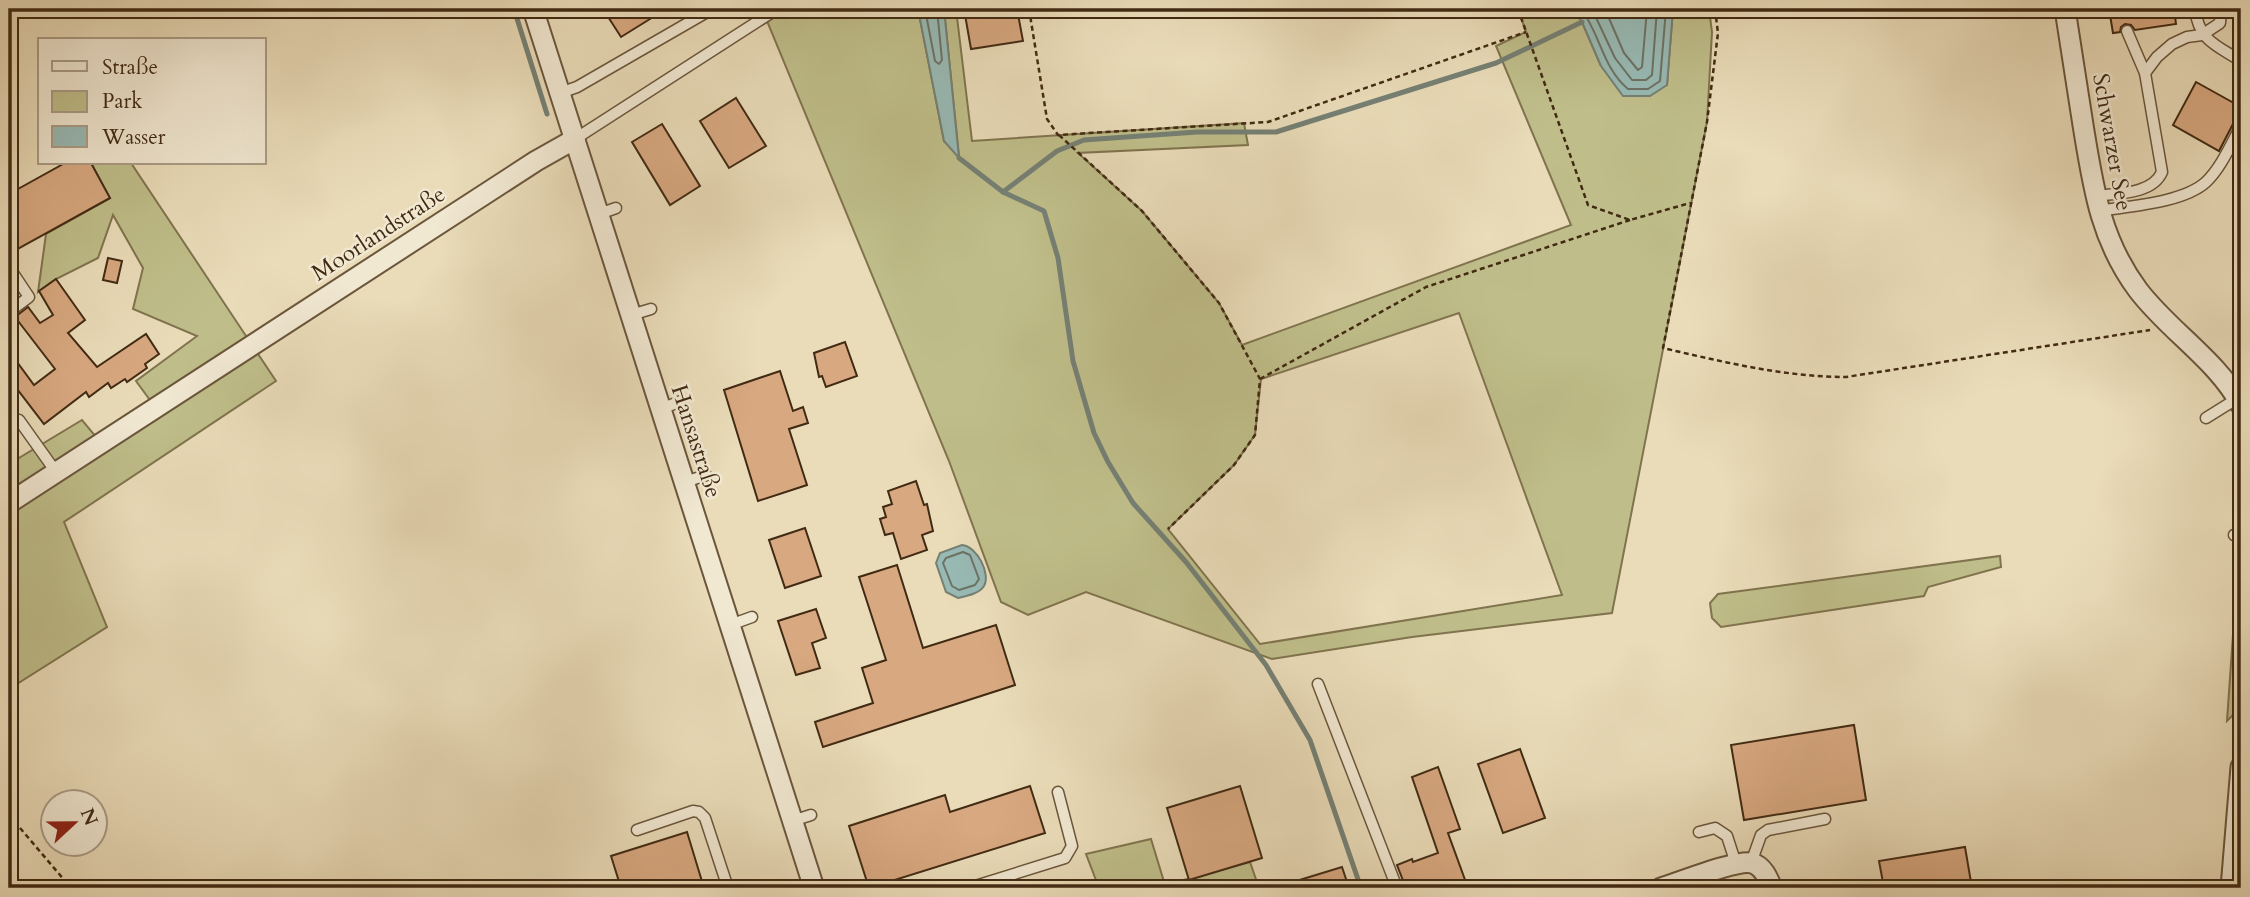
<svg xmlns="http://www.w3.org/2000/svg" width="2250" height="897" font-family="Cardo,serif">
	<rect width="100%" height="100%" fill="#eadcb9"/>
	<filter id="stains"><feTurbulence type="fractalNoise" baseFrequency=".00286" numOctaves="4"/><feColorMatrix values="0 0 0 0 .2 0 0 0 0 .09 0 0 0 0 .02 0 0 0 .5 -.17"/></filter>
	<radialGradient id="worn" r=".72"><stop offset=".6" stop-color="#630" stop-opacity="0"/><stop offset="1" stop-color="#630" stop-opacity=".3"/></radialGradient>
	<g fill="#bfbe8a" stroke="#80744e" stroke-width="2" fill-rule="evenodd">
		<path d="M762,9H918L944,141L959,156L944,9H956L972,141L1244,123L1248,145L1078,153L1142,211L1219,303L1242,345L1571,225L1496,46L1526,32L1518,9H1572L1582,22L1601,66L1667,85L1673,9H1709L1712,32L1707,122L1612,613L1412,637L1272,659L1086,592L1028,615L1001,602L949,461ZM1459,313L1562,595L1260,644L1168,529L1234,465L1255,435L1261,379Z"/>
		<path d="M91,163H131L276,381L64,522L107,627L9,689V464L82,420L101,443L155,407L136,381L197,336L133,309L143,268L113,215L98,258L56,279L38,292L46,234L110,198Z"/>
		<path d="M2000,556L2001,567L1928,587L1924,596L1721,627L1712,618L1710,603L1718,594Z"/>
		<path d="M2237,577L2241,580V685L2235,713L2227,721Z"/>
		<path d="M1151,839L1165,885L1250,862L1259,888H1099L1086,854Z"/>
	</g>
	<g fill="#98bab5" stroke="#758074" stroke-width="2">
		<path d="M918,9H944L959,158L944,141Z"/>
		<path d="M1572,9H1673L1667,85L1650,96H1623L1601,66L1582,22Z"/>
		<path d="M962,545C977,546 991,574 984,586C979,594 966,596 958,598L946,592L936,563L940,553Z"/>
	</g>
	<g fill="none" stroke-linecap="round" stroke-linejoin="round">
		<g stroke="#6c7264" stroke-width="2">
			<path d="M925,9L935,61L939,64L942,60L937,9"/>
			<path d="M1581,9C1600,33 1603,69 1628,89H1648L1660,81L1666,9"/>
			<path d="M1592,9L1615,58L1632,80H1646L1652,75L1657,9"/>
			<path d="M1605,9L1624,53L1638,70L1642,67L1647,9"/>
			<path d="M963,552L970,555L979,579L975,585L959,590L952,586L943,563L946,558Z"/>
		</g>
		<g stroke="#758074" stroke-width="5">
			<path d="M514,9L547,114"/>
			<path d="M959,158L1003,192L1044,211L1058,258L1073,361L1094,433L1108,462L1133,503L1186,562L1266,665L1310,740L1361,888"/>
			<path d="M1003,192L1057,151L1084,140L1197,132H1276L1496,63L1582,22"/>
		</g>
	</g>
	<g fill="#d8a880" stroke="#412a13" stroke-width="2">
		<path d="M603,9H666L621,37Z"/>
		<path d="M964,9H1017L1023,41L971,49Z"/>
		<path d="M2109,9H2174L2176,24L2135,30L2131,25L2125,24L2121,27L2120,32L2113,33Z"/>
		<path d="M2196,82L2241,107V119L2234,122L2219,151L2173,125Z"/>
		<path d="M736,98L766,146L729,168L700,121Z"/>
		<path d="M662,124L700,186L670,205L632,142Z"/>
		<path d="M65,163H91L110,198L16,250L9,237V194Z"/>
		<path d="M108,258L122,261L117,283L103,280Z"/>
		<path d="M56,279L85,320L68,333L97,367L146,334L159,354L145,364L147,368L127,382L125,379L111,388L108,383L89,397L86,392L44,424L17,389L9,395V351L34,385L55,369L15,317L28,307L40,323L53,315L39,291Z"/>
		<path d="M845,342L857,376L826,387L822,376L819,377L814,353Z"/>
		<path d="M780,371L793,411L803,407L808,423L789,429L807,485L758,501L724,390Z"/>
		<path d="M916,481L924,505L927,504L933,531L922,535L927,550L901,559L893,533L885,535L880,519L886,517L883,507L892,504L888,491Z"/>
		<path d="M805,528L821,576L785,588L769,540Z"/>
		<path d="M897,565L923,648L996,625L1015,685L823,747L815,722L873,703L862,668L886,660L859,577Z"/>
		<path d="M816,609L826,638L812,643L820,668L796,675L778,621Z"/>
		<path d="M1854,725L1866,800L1744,820L1731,745Z"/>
		<path d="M1520,749L1545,818L1503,833L1478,764Z"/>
		<path d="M1438,767L1460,829L1448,833L1468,888H1406L1397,865L1412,859L1413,862L1438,853L1412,777Z"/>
		<path d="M1030,786L1045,833L869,888L849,826L945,795L950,812Z"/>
		<path d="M1240,786L1262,858L1189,880L1167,808Z"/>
		<path d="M687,832L704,888H621L611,856Z"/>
		<path d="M1965,847L1972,888H1884L1879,861Z"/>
		<path d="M1342,867L1349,888H1283V885Z"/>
	</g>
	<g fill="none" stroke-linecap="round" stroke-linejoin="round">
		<defs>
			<g id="service">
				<path d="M2195,9C2199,41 2216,45 2241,61"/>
				<path d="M2145,73L2157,57L2172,44L2187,37L2202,35L2220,23L2221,9"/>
				<path d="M560,93L577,87L707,12"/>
				<path d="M575,139L777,9"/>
				<path d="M2095,196C2116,193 2152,195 2162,172L2145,73L2127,31"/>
				<path d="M2099,211C2129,206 2183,203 2206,182C2221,168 2231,144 2241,126"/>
				<path d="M599,214L616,208"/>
				<path d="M9,267L29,297L9,312"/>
				<path d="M631,315L651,309"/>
				<path d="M661,409L681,401"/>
				<path d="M2206,418L2238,398"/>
				<path d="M9,428L19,420L56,472"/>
				<path d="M685,482L706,475"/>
				<path d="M2234,535L2241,534"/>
				<path d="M730,625L752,617"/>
				<path d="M1318,684L1397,888"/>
				<path d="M792,821L811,815"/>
				<path d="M637,830L693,811L699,812L705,818L728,888"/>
				<path d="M1699,832L1715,828L1727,836L1736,864"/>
				<path d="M1751,863L1761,835L1768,830L1825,819"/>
				<path d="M969,888L1065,858L1072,846L1058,792"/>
			</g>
			<g id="minor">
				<path d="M533,9L814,888"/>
				<path d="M2065,9C2071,47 2077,86 2083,125C2093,186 2100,239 2138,290C2169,331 2217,360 2241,405"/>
				<path d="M9,503L536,161L575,139"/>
				<path d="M1661,888C1678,883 1737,859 1752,863C1763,866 1768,878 1772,888"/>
				<path d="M2231,888L2241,767"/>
			</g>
		</defs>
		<use href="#service" stroke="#6b563c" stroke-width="13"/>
		<use href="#minor" stroke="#6b563c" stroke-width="23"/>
		<g stroke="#412a13" stroke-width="2.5" stroke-dasharray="5 3.5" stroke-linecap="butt">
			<path d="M1029,9L1047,119L1058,135L1268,122L1526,32"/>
			<path d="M1518,9L1588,205L1630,220L1690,203"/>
			<path d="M1715,9L1718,33L1707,122L1663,348C1723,362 1785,377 1846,377L2150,330"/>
			<path d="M1059,135L1142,211L1219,303L1260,379L1255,435L1234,465L1168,529"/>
			<path d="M1260,379L1426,287L1630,220"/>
			<path d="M9,815L71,888"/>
		</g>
		<use href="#service" stroke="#f1e8d2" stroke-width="10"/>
		<use href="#minor" stroke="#f1e8d2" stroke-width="19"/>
	</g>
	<g text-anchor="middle" stroke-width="5" stroke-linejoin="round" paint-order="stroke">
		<g font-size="23" fill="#412a13" stroke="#f1e8d2">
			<text transform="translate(2113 142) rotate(80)" y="8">Schwarzer See</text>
			<text transform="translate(378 233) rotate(-33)" y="8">Moorlandstraße</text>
			<text transform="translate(697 441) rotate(72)" y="8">Hansastraße</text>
		</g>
	</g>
	<rect width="2250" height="897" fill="none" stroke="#eadcb9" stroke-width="35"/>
	<rect x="10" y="10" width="2229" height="876" fill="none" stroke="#412a13" stroke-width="3.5"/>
	<rect x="18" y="18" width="2215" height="862" fill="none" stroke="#412a13" stroke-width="2"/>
	<rect x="38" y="38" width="228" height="126" fill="#f1e8d2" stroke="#ab9c86" stroke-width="2"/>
	<rect x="52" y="61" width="35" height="10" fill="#f1e8d2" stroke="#ab9c86" stroke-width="2"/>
	<text x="102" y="74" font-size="21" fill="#412a13">Straße</text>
	<rect x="52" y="91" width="35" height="21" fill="#bfbe8a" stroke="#ab9c86" stroke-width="2"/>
	<text x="102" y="108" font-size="21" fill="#412a13">Park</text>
	<rect x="52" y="126" width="35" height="21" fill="#98bab5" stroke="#ab9c86" stroke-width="2"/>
	<text x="102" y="144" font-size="21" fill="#412a13">Wasser</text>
	<g transform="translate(74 823) rotate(68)"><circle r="33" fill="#f1e8d2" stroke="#ab9c86" stroke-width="2"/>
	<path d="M0-5L12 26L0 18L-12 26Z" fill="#8f2418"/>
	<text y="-10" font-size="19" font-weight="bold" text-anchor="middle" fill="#412a13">N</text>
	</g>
	<rect width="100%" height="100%" filter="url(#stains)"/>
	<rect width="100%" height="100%" fill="url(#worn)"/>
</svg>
